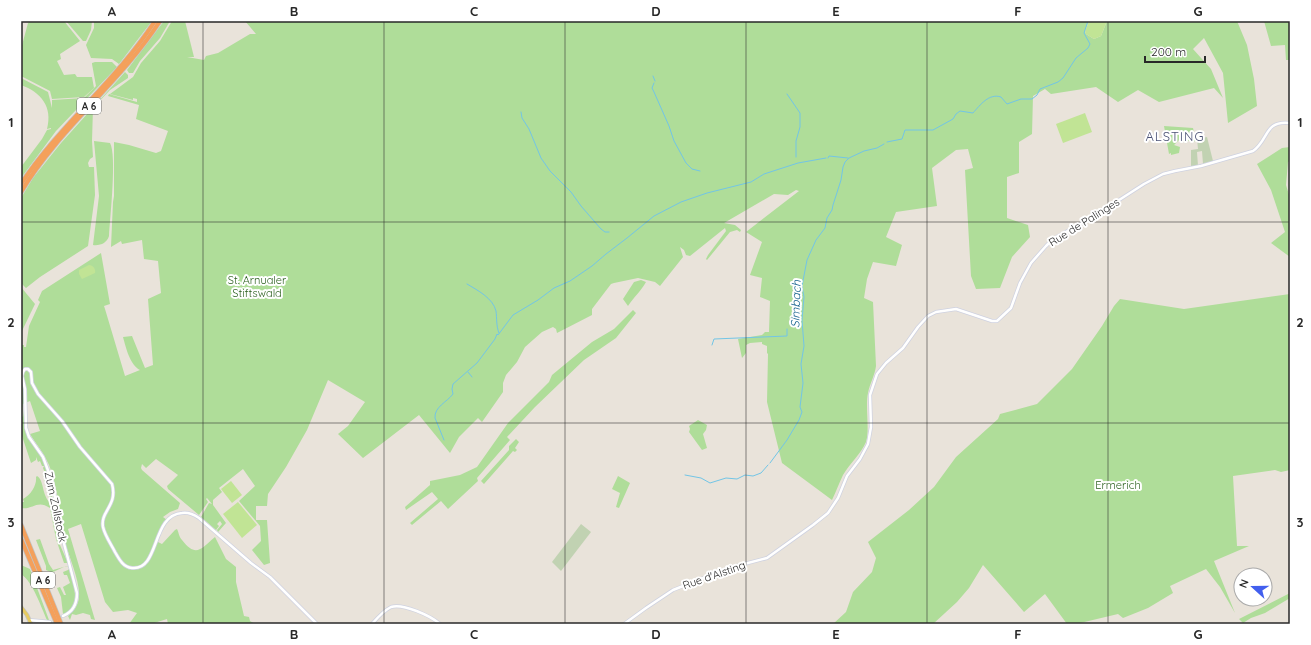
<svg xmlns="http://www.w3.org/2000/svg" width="1311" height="645" font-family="Quicksand,sans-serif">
	<rect width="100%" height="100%" fill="#e9e3da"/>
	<g fill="#afdd99">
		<path d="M30,21H64L80,41L60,54L61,59L57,61L64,75L75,74L77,77H92L94,88L84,97L52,99L50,91L21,76V49L28,23Z"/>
		<path d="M66,21H92L91,30L86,41H83Z"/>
		<path d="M94,21H152L119,64L112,59L91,58L86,45L94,28Z"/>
		<path d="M164,21H170L160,38L140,61L133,73H129L127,70Z"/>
		<path d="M172,21H185L194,57H187L204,60L206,56L218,53L250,34H256L245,21H1089L1085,31L1086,34L1094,39L1101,36L1107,21H1237L1247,45L1254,79L1257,106L1228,123L1223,73L1204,38L1193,49L1211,69L1223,98L1214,88L1159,102L1138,90L1118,102L1096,87L1051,94L1045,89L1033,96L1032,134L1019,142V173L1007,177V218L1028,225L1030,237L1012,257L1000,288L976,289L971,276L965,170L973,168L968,149L956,150L932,168L937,206L896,212L886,237L902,245L896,266L873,262L867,279L864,298L873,302L876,366C875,375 870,383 868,393C865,407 870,429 866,442C861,454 850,463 843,475C839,483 836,492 832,500L782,463L767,402L768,354L767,353V346L762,344V342L750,343L746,345V353L742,358L738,339L762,335L765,332H769L770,301L760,297L762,278L750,275L762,242L746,232L799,191L796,190L788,195L774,194L724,223L735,225L741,230L740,232L737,230L730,232L707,260L706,259L708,255L726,231L725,228L690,256L686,255L684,250L680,247L683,257L660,286L655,282L638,278L614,283L611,284L592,309V315L557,333L556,329L553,327L542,332L525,347L517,362L506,375L503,383V392L482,422L478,418L459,437L450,453L419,415L363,458L338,434L348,426L365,402L328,380L307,430L286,467L268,494L267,506H256V520H267L270,563L264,565L252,550L261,541L260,526L239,501L255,486L243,469L219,488L222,492L213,500V505L226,523L218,532L217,530L222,524L220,521L217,524L219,526L216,530L201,517L209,503L212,504L207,498L206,499L208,502L199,515L168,489L167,486L178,475L156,459L146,468L142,464L141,468L142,470L180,503L178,509L170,512L163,517L167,520L156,541L162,544L175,530L177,529C179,533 179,537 182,540C196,558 201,549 215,537L226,559L236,567V582L244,616L249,617L250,621L255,624H168L167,619L151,624H129L137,613L128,610L113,612L105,602L81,524L68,529L95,620L91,619L90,615L83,613L76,615L72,614L70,620L68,616C74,611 79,604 79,596C80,581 69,557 65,542C59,517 59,490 49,465C44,453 36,444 30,434L40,431L30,401L23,404L22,416L23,417L24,410V423L26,433L41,457L48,473L47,474L53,502L50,499L44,479H45V477H43V474L45,473L43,468L44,466H42L40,461L38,462L36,457V460L31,463L21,433V345H24V347H26L29,326L40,302L38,300L42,291L101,253L110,304L104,306L105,309L125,376L140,370C130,365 126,348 123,337L132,336L145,368L153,365L148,299L161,293L158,261L144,259L142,240L122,244L121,241L111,247L113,202L114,196V142L129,145L156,153L161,151L168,131L136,119L139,105L108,96L109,94L137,102V99L133,98V100L110,94L133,77L141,63L160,41Z"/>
		<path d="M1264,21H1290V60H1286L1285,45L1271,46Z"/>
		<path d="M95,62H112L117,67L56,131L21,178V167L42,139L47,130L51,129V128L47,129C53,107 41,92 21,85V78L48,92L52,108V100L84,98L96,86L92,64V63Z"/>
		<path d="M125,72L128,75V78L110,90L93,108L92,141L93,157L90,159L88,163L89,167H94L95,195L88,246L40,277L26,288L21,283V198L33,178L61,143Z"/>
		<path d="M1164,126L1193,128L1196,141L1191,142L1190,140L1184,143V141L1181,138L1174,145L1180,147L1179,153L1171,155V153L1169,154Z"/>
		<path d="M94,141L110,143C117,155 110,218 109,236C107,243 100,246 93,245L99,196Z"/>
		<path d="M1290,147V161L1288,162L1286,185L1290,198V257L1271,243L1285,232L1271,190L1257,164L1282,148Z"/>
		<path d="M641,280L646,282C641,291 634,297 628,306L623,299L634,282Z"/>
		<path d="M21,287L35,304L21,333Z"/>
		<path d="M1290,294V470L1281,472L1275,470L1233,476L1237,546H1249L1214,561L1235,613L1220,587L1206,569L1170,586L1173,593L1148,608L1123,618L1118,614L1076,624H1067L1045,594L1024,612L983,565L969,588L957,602L933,624H833L846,612L853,592L872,572L876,558L868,542L909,510L934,487L956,457L998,419L1000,414L1037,404L1072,369L1102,326L1114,306L1120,299L1184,309Z"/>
		<path d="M633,310L636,313L616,338L584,360L535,407L507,437L510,440L477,478L478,481L448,509L441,501L412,525L410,523L438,499L432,492L406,510L405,507L430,485V481L460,475L477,467L508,423L549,382L552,375L592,342L614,329Z"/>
		<path d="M698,420L707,425L706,430L703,434L707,448L702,450L689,432L690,429L689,426Z"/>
		<path d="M516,439L519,442L515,448L517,450L515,452L513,451L484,484L481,481L509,450V446Z"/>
		<path d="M37,476C45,480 41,500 54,505L60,545L68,563H64L56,539L50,508C37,499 33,510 21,508V502H24L23,499C31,495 37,485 36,477Z"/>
		<path d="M618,476L630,483L619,508L616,507L620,493L612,489Z"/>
		<path d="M40,539L49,564L53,570L67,566L68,567L66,566L53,572V573L46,570V566L36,540Z"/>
		<path d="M21,565L30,569L49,620H47C41,607 33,582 21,574Z"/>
		<path d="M68,569L69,570C74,584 82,608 63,614L61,597L57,588L60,587L64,595H66L63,587L70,583L67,575H64L63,572L68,570Z"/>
		<path d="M1290,593V598L1265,613L1251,618L1243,623L1239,619Z"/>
	</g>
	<g fill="#c1d2b2">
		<path d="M1207,137L1213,161L1203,164L1202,151L1197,152L1198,166H1191V150L1198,149L1197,139Z"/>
		<path d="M581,524L591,532L561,571L552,562Z"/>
	</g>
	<g fill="#c1e495">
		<path d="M1089,21H1107L1101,36L1094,39L1086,34L1085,31Z"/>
		<path d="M1085,113L1092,132L1063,143L1056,124Z"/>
		<path d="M89,265C93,265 96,269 95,273L82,279L79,274V270Z"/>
		<path d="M231,481L242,495L232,503L221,489Z"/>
		<path d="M238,502L257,525L242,538L223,514Z"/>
	</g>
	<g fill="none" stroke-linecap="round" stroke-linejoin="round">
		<g stroke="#72c5e6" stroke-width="1">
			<path d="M653,76L655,81"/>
			<path d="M654,83L652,88L654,92L669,126L674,141L686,163L692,169L700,171"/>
			<path d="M787,94L800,113V127L796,141V157"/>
			<path d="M521,112L522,118L529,129L541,158L550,171L571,192L581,206L601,229L605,232H609"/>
			<path d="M887,142L902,139L905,130H933L953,119L956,114L960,111L973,113C980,105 989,93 1001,97L1007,104L1021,99H1032L1037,95L1040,89L1058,82L1063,78L1076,58L1088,48L1090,44L1084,33L1088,21"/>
			<path d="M828,158L829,156L848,158"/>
			<path d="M467,284C477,290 493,298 496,311C497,318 496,326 499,333"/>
			<path d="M712,345L714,339L787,336V329"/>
			<path d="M468,372L472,377"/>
			<path d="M444,440L435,418C434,407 447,402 453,394L452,389L453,384L477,363L495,339L497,334L498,335L513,315L538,300L554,288L570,281L592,266L606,254L627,238L654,216L681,202L707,193L751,182L764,174L798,163L826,158"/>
			<path d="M770,463L787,440L799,420L802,412L800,407L803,383L801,364L804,346L802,320L804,297L802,286L807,260L816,240L825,228L827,218L832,210L833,205L841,180L843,167L845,162L849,158L864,151L877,148L884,144"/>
			<path d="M685,475L701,478L710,483L726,478L737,479L745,475L753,476L761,473L768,465"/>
		</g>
		<defs>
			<g id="secondary">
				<path d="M63,616C73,612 77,604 77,593L62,536L52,481L43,457L29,437L26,428L25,389L22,376L23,372L25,369H28L31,372L32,383L38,394L62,421L80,447L112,484C118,506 100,511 103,527C105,536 111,544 115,552C119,559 123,567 132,568C160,571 151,515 182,513C188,512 193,514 199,518L251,563L270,577L317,624"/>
				<path d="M29,620L50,622"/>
				<path d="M372,624C378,617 383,611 391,607C403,603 431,616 440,624"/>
				<path d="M624,624L646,608L673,590L729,568L767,558L813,525L828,513L838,498L847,476L860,459L868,444L871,427L870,395L877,374L886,363L903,348L918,327L928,316L936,312L956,309L992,321H997L1011,308L1020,283L1031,263L1046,246L1053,239L1091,218L1144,184L1163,174L1175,171L1201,166L1253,151C1269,140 1264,120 1290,123"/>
			</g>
			<path id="primary" d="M21,607L27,615L31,624"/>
			<g id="highway">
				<path d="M21,184C60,125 117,80 155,21"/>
				<path d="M21,192C59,128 120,83 160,21"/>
				<path d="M21,525L61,624"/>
				<path d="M21,539L57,624"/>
			</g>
		</defs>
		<use href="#secondary" stroke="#cfd2e0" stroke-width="4"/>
		<use href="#primary" stroke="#c3c3c3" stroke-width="4.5"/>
		<use href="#highway" stroke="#c3c3c3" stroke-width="5.5"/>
		<use href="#secondary" stroke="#fff" stroke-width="2.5"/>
		<use href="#primary" stroke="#e7cb61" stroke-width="3"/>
		<use href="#highway" stroke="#f4a05b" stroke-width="4"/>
	</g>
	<path fill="none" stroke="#282828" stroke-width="1" stroke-opacity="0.55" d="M203,21V624M384,21V624M565,21V624M746,21V624M927,21V624M1108,21V624M21,222H1290M21,423H1290"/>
	<g text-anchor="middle" stroke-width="4" stroke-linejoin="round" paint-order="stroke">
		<g fill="#fff" stroke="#686868" stroke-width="1">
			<rect x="77" y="98" width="24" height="16" rx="3"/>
			<rect x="31" y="572" width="24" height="16" rx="3"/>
		</g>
		<g font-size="10" font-weight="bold" fill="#282828">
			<text x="89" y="110">A 6</text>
			<text x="43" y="584">A 6</text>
		</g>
		<g font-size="11" fill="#282828" stroke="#fff">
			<text transform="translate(1084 222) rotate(-32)" y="4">Rue de Palinges</text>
			<text transform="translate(56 507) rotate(78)" y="4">Zum Zollstock</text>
			<text transform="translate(714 575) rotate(-19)" y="4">Rue d'Alsting</text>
		</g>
		<g font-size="11" fill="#2a5f1d" stroke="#fff">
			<text x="257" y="284">St. Arnualer<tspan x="257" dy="13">Stiftswald</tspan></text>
			<text x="1118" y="489">Ermerich</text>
		</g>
		<g font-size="12" font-style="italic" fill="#15628e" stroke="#fff">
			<text transform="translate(796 304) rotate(-88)" y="4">Simbach</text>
		</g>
		<g font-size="13" letter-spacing="1" fill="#4b5275" stroke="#fff">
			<text x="1175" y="141">ALSTING</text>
		</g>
	</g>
	<rect width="1311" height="645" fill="none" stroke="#ffffff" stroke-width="44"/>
	<g transform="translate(1253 587) rotate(291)"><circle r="19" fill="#ffffff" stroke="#a9a9a9"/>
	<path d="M0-3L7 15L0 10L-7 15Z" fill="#425fee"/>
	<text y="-6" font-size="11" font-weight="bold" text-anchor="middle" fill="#282828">N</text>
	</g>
	<path d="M1145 56v6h60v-6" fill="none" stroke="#282828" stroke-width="2"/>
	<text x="1151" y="56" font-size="12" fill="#282828" stroke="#ffffff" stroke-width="3" paint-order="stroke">200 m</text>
	<rect x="22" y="22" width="1267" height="601" fill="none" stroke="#282828" stroke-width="1.5"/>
	<g font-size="13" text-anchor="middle" font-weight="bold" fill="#282828">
		<text x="112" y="16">A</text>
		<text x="294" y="16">B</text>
		<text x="474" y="16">C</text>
		<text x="656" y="16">D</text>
		<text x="836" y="16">E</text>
		<text x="1018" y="16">F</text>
		<text x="1198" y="16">G</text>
		<text x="11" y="127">1</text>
		<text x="1300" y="127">1</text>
		<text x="11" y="327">2</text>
		<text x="1300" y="327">2</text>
		<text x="11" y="527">3</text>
		<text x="1300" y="527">3</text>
		<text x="112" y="639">A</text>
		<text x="294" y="639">B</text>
		<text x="474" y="639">C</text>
		<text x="656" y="639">D</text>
		<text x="836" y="639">E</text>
		<text x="1018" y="639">F</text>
		<text x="1198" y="639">G</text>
	</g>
</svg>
